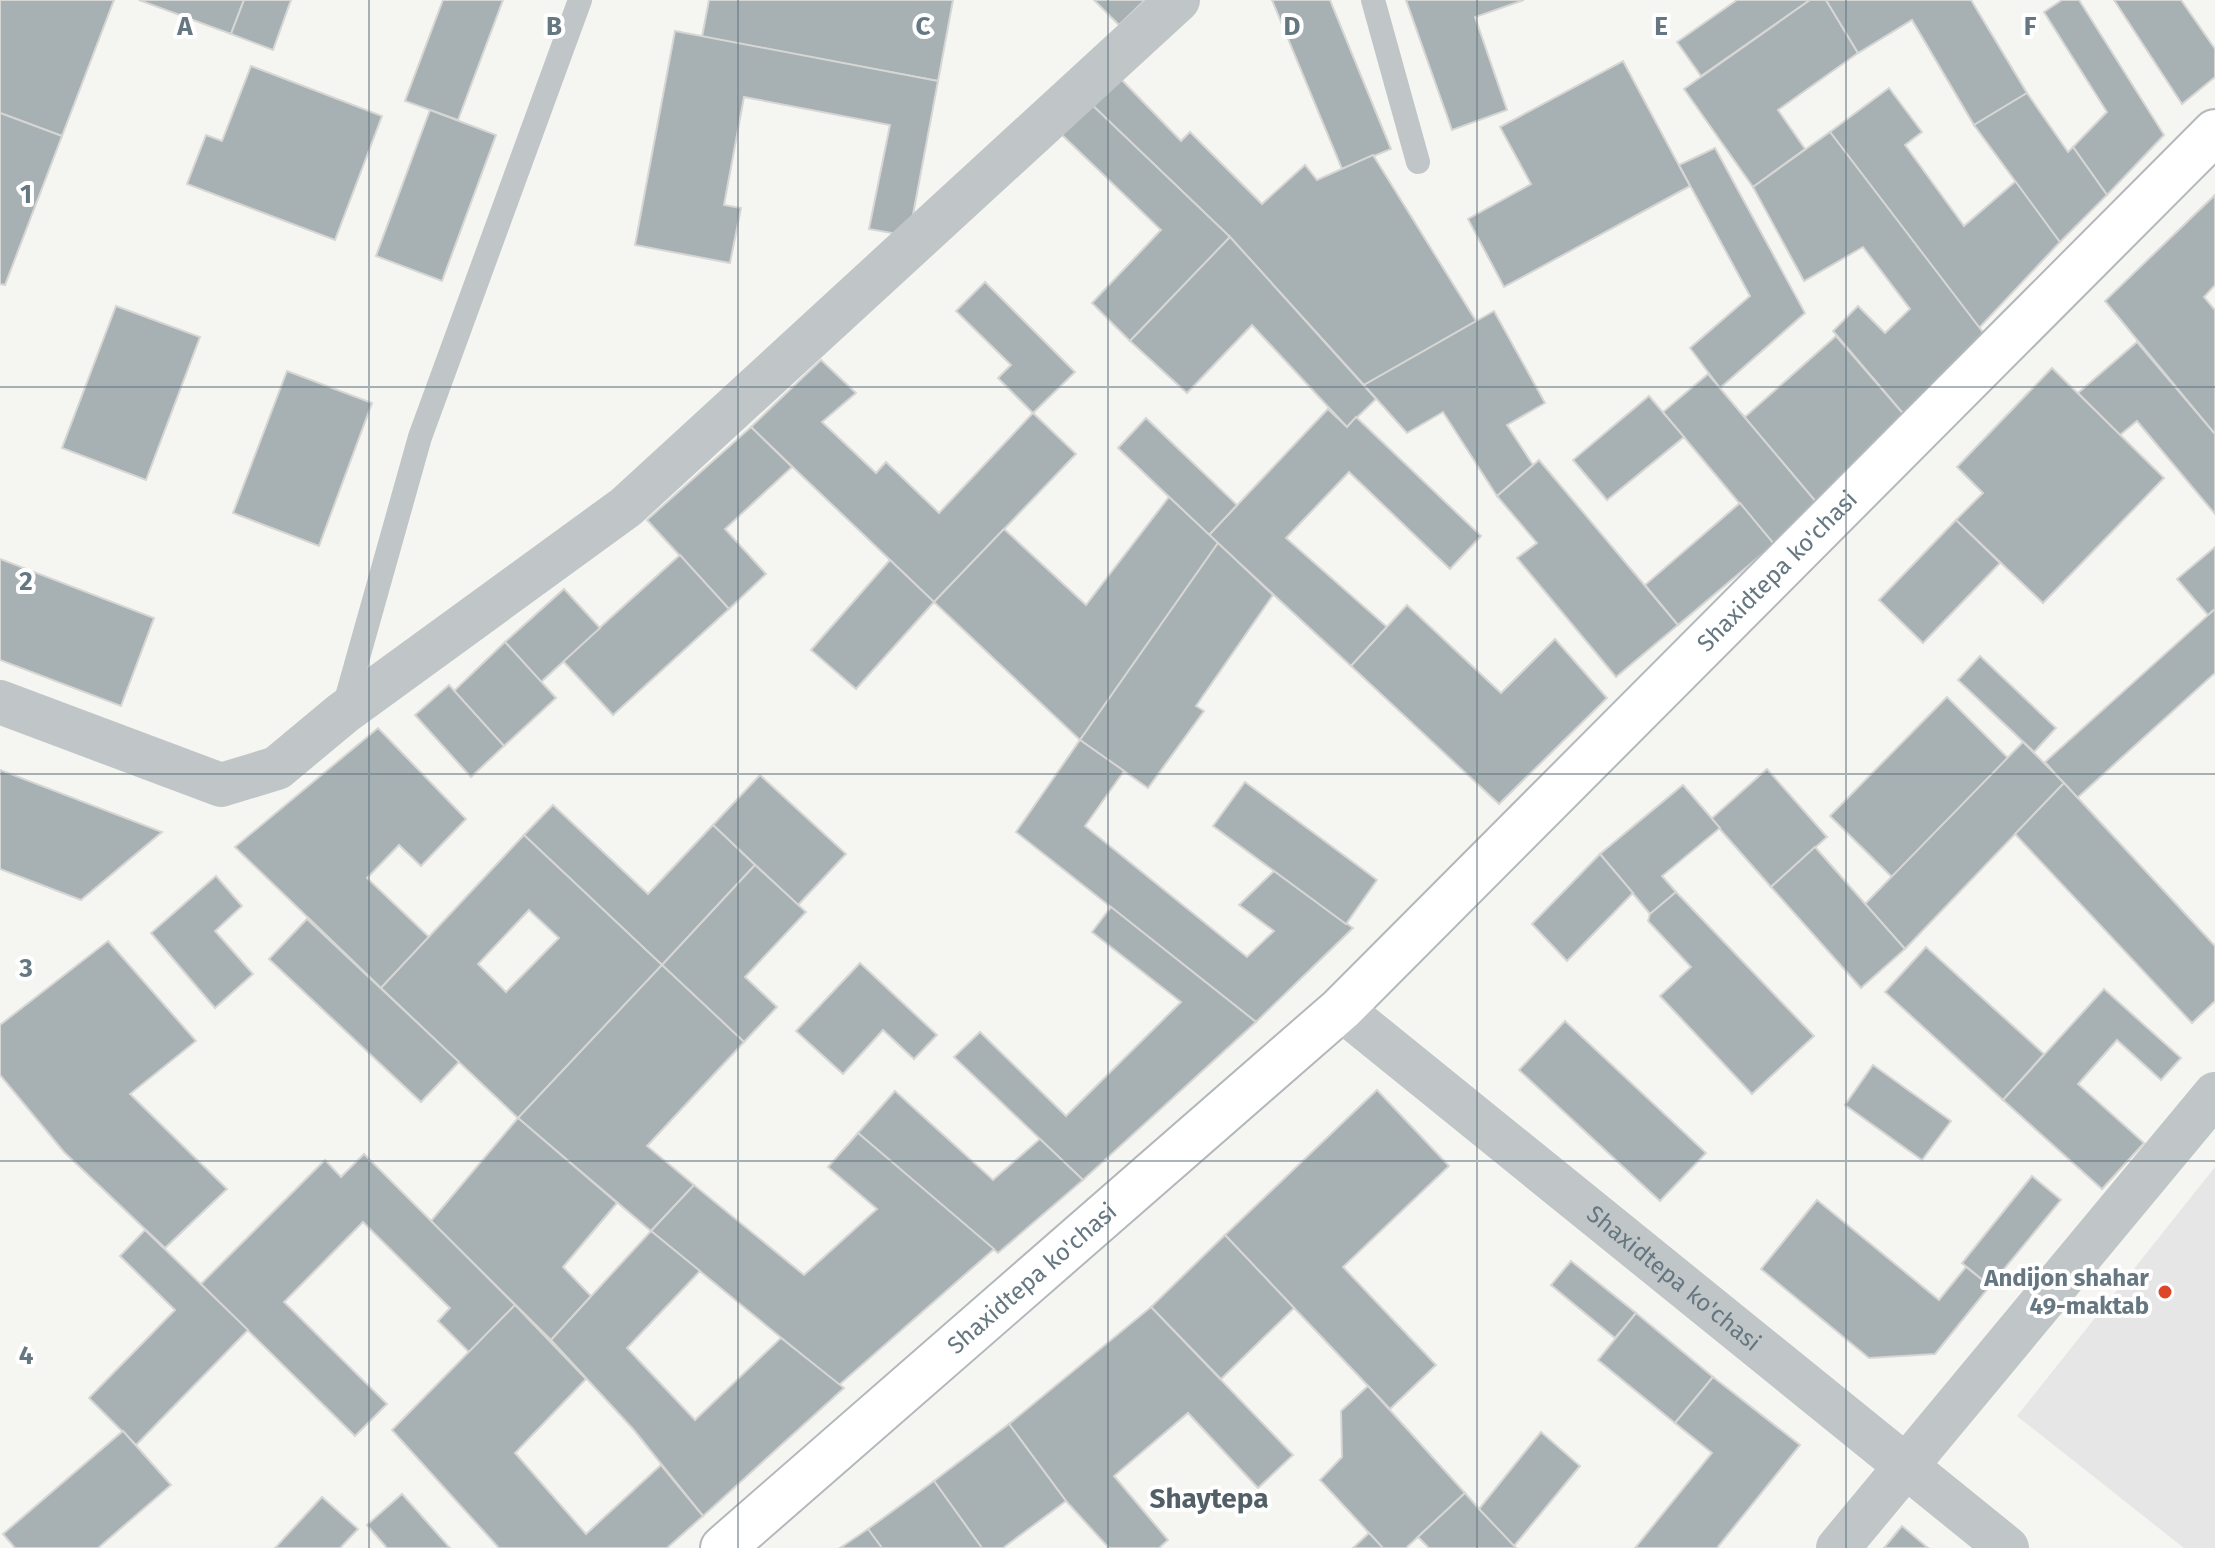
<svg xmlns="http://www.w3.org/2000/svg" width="2215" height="1548" font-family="'Fira Sans',sans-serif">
	<rect width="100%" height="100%" fill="#f5f5f1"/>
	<path fill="#e5e6e5" d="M2215,1167V1548H2184L2017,1416Z"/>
	<g fill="#a7b0b3" stroke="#d6d6d4" stroke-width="2" fill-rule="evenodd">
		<path d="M0,0H114L62,136L0,113Z"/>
		<path d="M139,0H244L231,34Z"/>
		<path d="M244,0H291L273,50L231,34Z"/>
		<path d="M443,0H503L458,120L405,101Z"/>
		<path d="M709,0H953L938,81L702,37Z"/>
		<path d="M1094,0H1145L1119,25Z"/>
		<path d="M1272,0H1330L1391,149L1342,169Z"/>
		<path d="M1406,0H1524L1475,17L1507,110L1452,130Z"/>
		<path d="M1737,0H1810L1701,76L1677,42Z"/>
		<path d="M1810,0H1826L1858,53L1778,110L1805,149L1753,187L1684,89Z"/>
		<path d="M1826,0H1971L2027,93L1974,125L1912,20L1858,53Z"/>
		<path d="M2062,0H2079L2164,135L2107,195L2073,147L2107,112L2044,12Z"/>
		<path d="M2114,0H2181L2215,49V77L2182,104Z"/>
		<path d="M675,31L938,81L909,236L869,229L890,125L744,97L724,205L741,208L730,263L635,245Z"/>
		<path d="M1623,61L1690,186L1504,287L1468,219L1531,184L1500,127Z"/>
		<path d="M251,66L382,116L335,240L187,184L206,135L222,141Z"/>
		<path d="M1115,73L1181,141L1190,132L1262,204L1305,165L1317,180L1373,155L1476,321L1364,385L1230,237L1088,101Z"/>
		<path d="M1889,88L1922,132L1905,145L1964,226L2016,181L2060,242L1979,328L1830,132Z"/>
		<path d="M2027,93L2068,152L2073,147L2107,195L2060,242L1974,125Z"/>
		<path d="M1088,101L1230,237L1130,341L1092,303L1161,230L1058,131Z"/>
		<path d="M430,110L496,135L442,281L376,256Z"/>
		<path d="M0,113L62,136L5,285L0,284Z"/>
		<path d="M1830,132L1985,335L1906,417L1833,331L1858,306L1885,333L1910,309L1863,247L1804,281L1753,187Z"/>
		<path d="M1715,148L1805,313L1720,388L1690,348L1750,296L1679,165Z"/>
		<path d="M2215,195V285L2204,297L2215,310V434L2105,301Z"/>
		<path d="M1230,237L1376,399L1347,427L1252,325L1187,393L1130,341Z"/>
		<path d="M985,282L1075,372L1033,413L998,378L1011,365L956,311Z"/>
		<path d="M116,306L200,337L146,480L62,448Z"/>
		<path d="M1494,311L1545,403L1507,425L1533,465L1497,496L1443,412L1407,433L1364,385Z"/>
		<path d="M1836,336L1906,417L1817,503L1741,413L1745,417Z"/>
		<path d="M2137,342L2215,434V514L2137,421L2120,435L2078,393Z"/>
		<path d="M821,360L856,393L822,422L876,473L886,462L939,513L1033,413L1076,454L934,602L751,427Z"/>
		<path d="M2052,368L2164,478L2043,603L1956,520L1983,493L1957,467Z"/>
		<path d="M287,371L372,403L319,546L233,513Z"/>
		<path d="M1708,374L1822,509L1776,547L1663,412Z"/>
		<path d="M1649,396L1684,437L1607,500L1573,460Z"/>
		<path d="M1328,409L1347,427L1356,417L1481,536L1450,569L1349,472L1286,538L1387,627L1351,666L1209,535Z"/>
		<path d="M1146,418L1237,505L1209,535L1118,448Z"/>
		<path d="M751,427L792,467L725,529L766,574L729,609L647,520Z"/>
		<path d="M1539,460L1678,625L1616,677L1517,558L1537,543L1497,496Z"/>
		<path d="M1169,497L1218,543L1080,740L934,602L1004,529L1086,605Z"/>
		<path d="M1740,503L1774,544L1678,625L1645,585Z"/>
		<path d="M1956,520L2000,563L1923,643L1879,600Z"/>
		<path d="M1218,543L1273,595L1196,706L1204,711L1148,788L1080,740Z"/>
		<path d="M2215,547V609L2208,615L2177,579Z"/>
		<path d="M680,555L729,609L613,715L563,661Z"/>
		<path d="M0,559L154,618L121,706L0,660Z"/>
		<path d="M890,560L934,602L856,689L811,650Z"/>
		<path d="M564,589L600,628L541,682L505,642Z"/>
		<path d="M1407,605L1501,693L1555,639L1607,698L1499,804L1351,666Z"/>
		<path d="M2215,609V673L2077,798L2045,762Z"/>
		<path d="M505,642L556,698L504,746L454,691Z"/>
		<path d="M1980,656L2056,728L2034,752L1958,680Z"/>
		<path d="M449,685L504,746L471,777L415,715Z"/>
		<path d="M1947,697L2008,758L1892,877L1830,816Z"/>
		<path d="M378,728L466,819L421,866L399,845L367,878L429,937L381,988L235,847Z"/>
		<path d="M1080,740L1124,771L1085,826L1247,957L1274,931L1239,905L1274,871L1353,928L1256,1022L1016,832Z"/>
		<path d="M2023,742L2064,783L1905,949L1865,904Z"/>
		<path d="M1767,769L1827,837L1771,887L1711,819Z"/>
		<path d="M0,770L162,832L81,900L0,869Z"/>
		<path d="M760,775L846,854L798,905L713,825Z"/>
		<path d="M1245,782L1377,880L1346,924L1213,826Z"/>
		<path d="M2064,783L2215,946V1001L2192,1023L2015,834Z"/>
		<path d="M1683,785L1720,828L1662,876L1676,892L1650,914L1600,854Z"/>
		<path d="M553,805L648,894L713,825L755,865L662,965L524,835Z"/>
		<path d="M524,835L662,965L518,1118L381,988ZM529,910L559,938L506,992L478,964Z"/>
		<path d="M1815,847L1905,949L1861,988L1771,887Z"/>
		<path d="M1600,854L1633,893L1567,961L1532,924Z"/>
		<path d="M755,865L806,912L745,977L777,1007L744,1042L662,965Z"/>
		<path d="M216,876L242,906L215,931L253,974L215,1008L151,933Z"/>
		<path d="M1676,892L1814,1036L1752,1094L1660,996L1691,967L1648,921L1650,914Z"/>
		<path d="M1111,907L1256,1022L1083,1180L954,1057L980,1032L1066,1116L1181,1002L1092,932Z"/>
		<path d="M307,919L459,1062L421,1102L269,959Z"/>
		<path d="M108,941L196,1041L130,1094L227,1189L165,1248L64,1152L0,1075V1025Z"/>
		<path d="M1926,947L2044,1054L2003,1100L1885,992Z"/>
		<path d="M860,963L937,1035L914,1059L883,1030L843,1074L796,1031Z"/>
		<path d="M662,965L744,1042L647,1146L694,1185L651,1231L518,1118Z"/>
		<path d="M2104,989L2181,1058L2161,1080L2117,1040L2078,1084L2144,1143L2102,1189L2003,1100Z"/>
		<path d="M1565,1021L1706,1153L1660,1201L1519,1070Z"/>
		<path d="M1873,1065L1951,1121L1922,1160L1845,1105Z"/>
		<path d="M1377,1090L1449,1166L1343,1267L1436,1365L1390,1409L1225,1235Z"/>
		<path d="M895,1091L993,1180L1040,1139L1083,1180L998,1253L858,1133Z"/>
		<path d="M518,1118L617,1203L563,1267L591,1296L551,1340L431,1221Z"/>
		<path d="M858,1133L994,1249L839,1385L651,1231L694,1185L804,1275L877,1209L828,1167Z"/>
		<path d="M364,1154L515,1305L469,1352L438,1321L450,1308L363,1222L284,1302L387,1404L355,1436L201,1284L325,1160L341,1177Z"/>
		<path d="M2032,1176L2061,1200L1990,1286L1962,1263Z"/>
		<path d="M1817,1200L1939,1300L1966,1267L1990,1286L1935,1354L1869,1358L1761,1269Z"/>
		<path d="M145,1230L248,1330L136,1445L89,1398L175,1310L120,1256Z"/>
		<path d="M651,1231L700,1271L627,1348L695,1420L781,1338L844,1388L703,1516L634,1430L551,1340Z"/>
		<path d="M1225,1235L1294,1308L1221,1379L1151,1307Z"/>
		<path d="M1571,1261L1636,1313L1615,1338L1551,1285Z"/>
		<path d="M515,1305L586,1379L515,1453L586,1534L661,1465L703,1516L667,1548H499L392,1430Z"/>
		<path d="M1151,1307L1293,1455L1258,1488L1188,1413L1114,1476L1168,1540L1159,1548H1109L1066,1501L1009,1424Z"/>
		<path d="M1636,1313L1713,1377L1675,1423L1598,1360Z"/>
		<path d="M1713,1377L1800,1445L1717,1548H1635L1712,1453L1675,1423Z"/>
		<path d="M1368,1386L1465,1493L1406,1548H1383L1320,1480L1342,1457L1341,1411Z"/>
		<path d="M1009,1424L1066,1501L1003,1548H982L934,1481Z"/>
		<path d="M123,1431L171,1485L98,1548H15L3,1534Z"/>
		<path d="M1541,1432L1580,1466L1514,1546L1479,1509Z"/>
		<path d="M934,1481L982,1548H882L868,1529Z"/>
		<path d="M1465,1493L1479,1509L1516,1548H1429L1418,1537Z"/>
		<path d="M402,1494L450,1548H387L367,1525Z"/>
		<path d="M322,1497L358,1529L340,1548H275Z"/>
		<path d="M1902,1526L1928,1548H1884Z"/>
		<path d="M868,1529L882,1548H840Z"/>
		<path d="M1369,1533L1383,1548H1353Z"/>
	</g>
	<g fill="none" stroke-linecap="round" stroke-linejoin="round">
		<defs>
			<g id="secondary">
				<path id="s2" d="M723,1548L1341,1009L2215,132"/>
			</g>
		</defs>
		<use href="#secondary" stroke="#b3b8bb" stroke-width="48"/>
		<g stroke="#c0c5c7" stroke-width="24">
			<path d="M1373,0L1418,162"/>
			<path d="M343,711L420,437L580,0"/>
		</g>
		<g stroke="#c0c5c7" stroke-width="44">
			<path d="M0,702L221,785L277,768L343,713L626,507L1178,0"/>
			<path id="s1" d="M1341,1009L2007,1548"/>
			<path d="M1838,1548L2215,1094"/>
		</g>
		<use href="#secondary" stroke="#fff" stroke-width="44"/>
	</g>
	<path fill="none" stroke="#657781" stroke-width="2" stroke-opacity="0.55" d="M369,0V1548M738,0V1548M1108,0V1548M1477,0V1548M1846,0V1548M0,387H2215M0,774H2215M0,1161H2215"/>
	<circle fill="#dd4629" stroke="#fff" stroke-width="3" cx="2165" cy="1292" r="8"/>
	<g text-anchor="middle" stroke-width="8" stroke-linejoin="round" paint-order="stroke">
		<g font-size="24" fill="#657781" stroke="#fff">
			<text dy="8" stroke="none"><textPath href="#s2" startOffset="1438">Shaxidtepa ko'chasi</textPath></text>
			<text dy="8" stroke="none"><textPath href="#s1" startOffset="428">Shaxidtepa ko'chasi</textPath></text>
			<text dy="8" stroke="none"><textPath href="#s2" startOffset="410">Shaxidtepa ko'chasi</textPath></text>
		</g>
		<g font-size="24" font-weight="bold" fill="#657781" stroke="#fff" text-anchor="end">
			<text x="2149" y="1286">Andijon shahar<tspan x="2149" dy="28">49-maktab</tspan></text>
		</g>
		<g font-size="28" font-weight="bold" fill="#525f67" stroke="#fff">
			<text x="1209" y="1508">Shaytepa</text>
		</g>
	</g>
	<g font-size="26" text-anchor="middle" font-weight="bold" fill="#657781" stroke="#fff" stroke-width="8" stroke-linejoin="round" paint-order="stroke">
		<text x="185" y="35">A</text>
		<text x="554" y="35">B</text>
		<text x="923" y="35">C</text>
		<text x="1292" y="35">D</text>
		<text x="1661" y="35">E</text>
		<text x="2030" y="35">F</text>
		<text x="26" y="203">1</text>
		<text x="26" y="590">2</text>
		<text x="26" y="977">3</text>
		<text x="26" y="1364">4</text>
	</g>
</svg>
